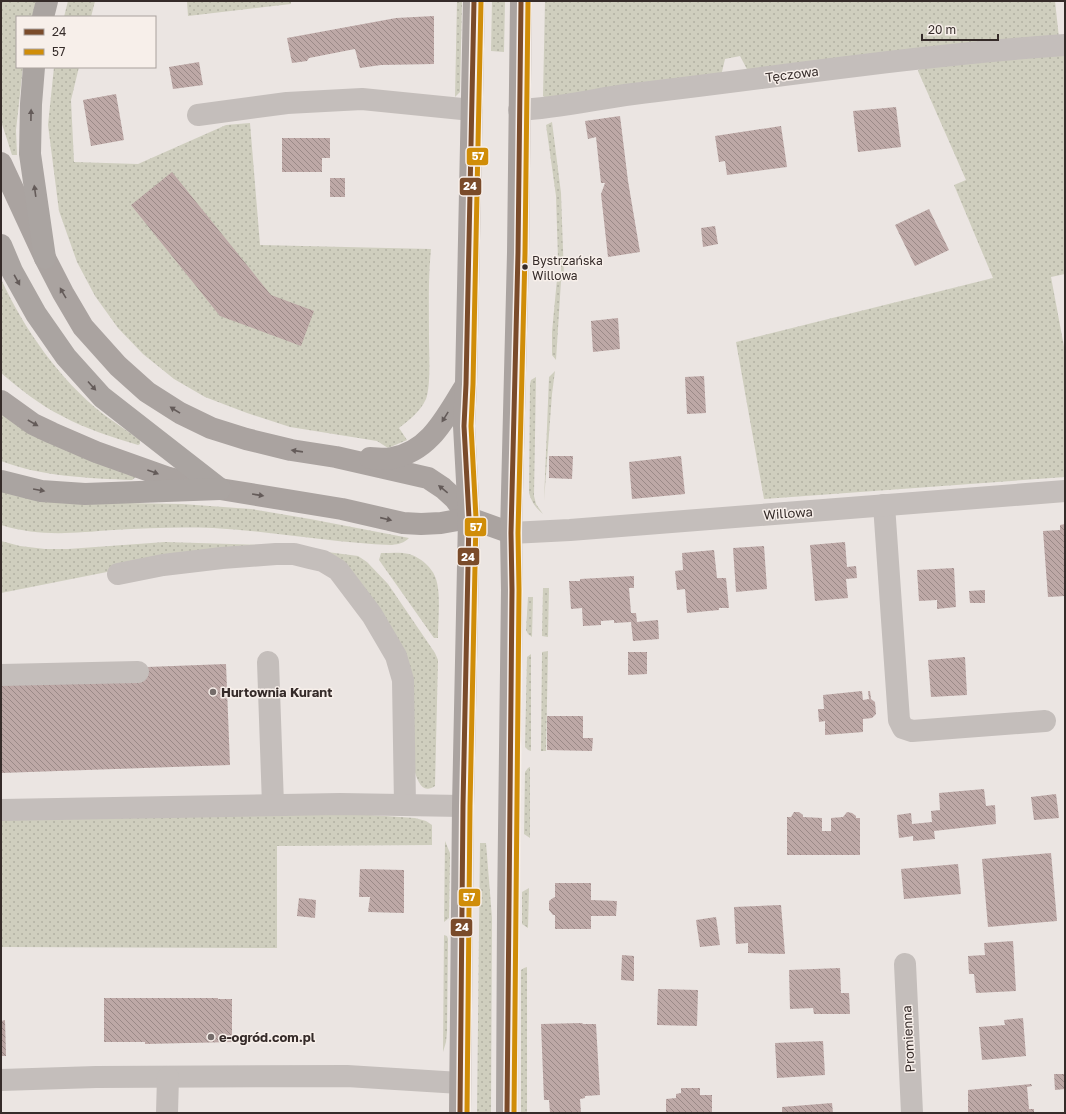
<svg xmlns="http://www.w3.org/2000/svg" width="1066" height="1114" font-family="'Golos Text',sans-serif">
	<defs>
		<pattern id="grass-dots" width="8" height="8" patternUnits="userSpaceOnUse"><rect width="8" height="8" fill="#cfcebe"/><path d="M2 2h.1M6 6h.1" fill="none" stroke="#b2b1a3" stroke-width="1.8" stroke-linecap="round"/></pattern>
		<pattern id="building-back-hatch" width="6" height="6" patternUnits="userSpaceOnUse"><rect width="6" height="6" fill="#bda8a6"/><path d="M-1 5l2 2M0 0l6 6M5-1l2 2" fill="none" stroke="#9a8987"/></pattern>
	</defs>
	<rect width="100%" height="100%" fill="#ebe5e2"/>
	<g fill="url(#grass-dots)">
		<path d="M1,1H36L32,17H17V67H23L16,130L17,155H12L1,121Z"/>
		<path d="M68,1H95L91,17H64Z"/>
		<path d="M187,1H291V4L188,16Z"/>
		<path d="M457,1L462,2L460,92L455,97Z"/>
		<path d="M492,1H505L504,52L491,51Z"/>
		<path d="M545,1H1055L1059,38L749,73L740,56L725,59L721,76L548,100L543,96Z"/>
		<path d="M1065,54V274L1051,277L1065,352V477L764,499L736,342L993,278L954,185L966,180L918,71L922,65Z"/>
		<path d="M54,67H79L71,100L74,162L138,164L226,125L250,123L260,245L431,249C428,279 429,308 429,338C429,354 431,385 426,399C420,412 409,420 399,428L407,440L388,448L377,441L290,427L247,413L205,397L174,379L143,354L118,328L95,296L77,262L59,211L48,125Z"/>
		<path d="M552,122L561,193L564,278L561,281L556,360L552,355V332L557,279L561,277V260L558,259L556,196L546,125Z"/>
		<path d="M1,279C24,329 59,379 103,414C115,423 128,431 140,440V444L138,445C112,437 86,429 62,416C40,405 20,389 1,373Z"/>
		<path d="M555,371L552,394L544,501L549,377Z"/>
		<path d="M536,377L534,496L536,504L543,514C536,508 532,503 529,493L530,384L531,380Z"/>
		<path d="M1,413L136,477L132,480C88,478 43,477 1,461Z"/>
		<path d="M1,490L125,503L182,504L251,509L310,519L409,538C404,543 399,544 392,545C332,543 273,531 213,528C180,527 146,528 113,530C72,533 41,537 1,525Z"/>
		<path d="M1,541L20,546L45,549H68L165,542L263,545L112,571L1,593Z"/>
		<path d="M312,550L358,556L367,562L388,584L435,653L438,660L435,786C422,795 417,780 414,769V681Z"/>
		<path d="M381,553C390,553 401,552 409,554C420,557 433,568 436,579C441,594 438,622 438,638H434L379,560Z"/>
		<path d="M543,588H549L548,637L542,636Z"/>
		<path d="M528,597H533L532,637L528,634L526,630Z"/>
		<path d="M548,651L546,751H541L542,652Z"/>
		<path d="M531,654V751L528,750L525,747L527,657Z"/>
		<path d="M530,767V838L524,834L525,772L528,768Z"/>
		<path d="M340,813L415,818L426,821L432,825V845L277,846V948L1,947V820Z"/>
		<path d="M445,841L450,853L449,918L444,922Z"/>
		<path d="M480,843H486L492,918L491,1113H477Z"/>
		<path d="M529,888L528,928L522,924V892Z"/>
		<path d="M444,935L447,936L448,939L447,1032L446,1042L443,1052Z"/>
		<path d="M527,967V1113H521V970L524,968Z"/>
	</g>
	<g fill="url(#building-back-hatch)">
		<path d="M434,16V64L381,65L360,68L355,49L309,58L307,61L292,63L287,38L396,18Z"/>
		<path d="M199,62L203,85L173,89L169,67Z"/>
		<path d="M116,94L124,140L91,146L83,100Z"/>
		<path d="M896,107L901,147L858,152L853,111Z"/>
		<path d="M620,116L628,181L640,252L608,257L601,194L605,183H601L596,137L588,139L585,121Z"/>
		<path d="M781,126L787,167L727,175L725,161L719,162L715,136Z"/>
		<path d="M282,138H330V158H322V172H282Z"/>
		<path d="M172,172L271,295L314,311L301,346L220,316L131,205Z"/>
		<rect x="330" y="178" width="15" height="19"/>
		<path d="M929,209L949,250L915,266L895,225Z"/>
		<path d="M715,226L718,244L703,247L701,228Z"/>
		<path d="M618,318L620,349L593,352L591,321Z"/>
		<path d="M704,376L706,413L687,414L685,377Z"/>
		<path d="M549,456H573L572,479L549,478Z"/>
		<path d="M681,456L685,494L632,499L629,462Z"/>
		<path d="M1065,524V596L1048,597L1043,531L1060,530V525Z"/>
		<path d="M845,542L847,567L856,566L857,578L846,579L848,598L815,601L810,545Z"/>
		<path d="M764,546L767,589L736,592L733,548Z"/>
		<path d="M714,550L717,578H726L729,608H719V610L687,613L685,589L677,590L675,571L683,570L682,553Z"/>
		<path d="M954,568L956,607L937,609V600L919,601L917,570Z"/>
		<path d="M634,576V588H629L631,613H636L637,622L658,620L659,639L633,641L631,622L614,623V620L601,621V625L583,626L582,608L571,609L569,581H580V579Z"/>
		<path d="M985,590V603H970L969,591Z"/>
		<path d="M628,652H647V674L628,675Z"/>
		<path d="M965,657L967,695L931,697L928,660Z"/>
		<path d="M226,664L230,765L1,773V683L147,678V667Z"/>
		<path d="M862,691L863,700L869,699L868,691H870L871,699L875,702L876,714L872,718L863,719V732L825,735V721L819,722L818,709H824L823,695Z"/>
		<path d="M547,716H583V738H593L592,751L547,750Z"/>
		<path d="M984,789L986,806L995,805L996,824L934,831L935,839L913,841V836L899,838L897,815L911,813L912,824L932,822L931,811L940,810L939,793Z"/>
		<path d="M1056,794L1059,818L1034,820L1031,797Z"/>
		<path d="M794,812H799L803,815V817L822,818V831H831V818L843,817L847,812L852,813L856,816V818H860V855H787V817H791Z"/>
		<path d="M1051,853L1057,921L988,927L982,859Z"/>
		<path d="M958,864L961,894L904,899L901,869Z"/>
		<path d="M360,869L404,870V913L368,912L370,897H359Z"/>
		<path d="M555,883H591V900L617,901L616,916H591V929H555V915H553L549,910V901L553,898L555,897Z"/>
		<path d="M299,898L316,900L315,918L297,916Z"/>
		<path d="M781,905L785,954L748,953V943L736,944L734,907Z"/>
		<path d="M716,917L720,945L700,947L696,920Z"/>
		<path d="M1013,941L1016,991L976,993L974,974H969L968,956L985,955L984,943Z"/>
		<path d="M622,955L634,956V981L621,980Z"/>
		<path d="M840,968L841,993H849L850,1014H814L813,1008L790,1009L789,970Z"/>
		<path d="M658,989L698,990L697,1026L657,1025Z"/>
		<path d="M104,998H218V999H232V1042L145,1044V1042H104Z"/>
		<path d="M1023,1018L1026,1056L982,1060L979,1027L1005,1025L1004,1020Z"/>
		<path d="M5,1020L6,1056H1V1021Z"/>
		<path d="M582,1023L583,1024H596L600,1095L585,1096V1098L580,1099L581,1113H550L549,1100H544L541,1024Z"/>
		<path d="M823,1041L825,1075L777,1078L775,1043Z"/>
		<path d="M1054,1074H1065V1089L1055,1090Z"/>
		<path d="M1031,1084L1032,1086L1027,1087L1029,1109H1034V1113H968V1090Z"/>
		<path d="M681,1088H700V1095H712V1113H666V1099L676,1098V1094L681,1093Z"/>
		<path d="M832,1103L833,1113H782V1107Z"/>
	</g>
	<g fill="none" stroke-linecap="round" stroke-linejoin="round">
		<g stroke="#c4bebb" stroke-width="22">
			<path d="M519,110C558,108 595,99 633,94C777,77 920,55 1065,45"/>
			<path d="M198,115L287,103L362,99L472,110"/>
			<path d="M884,505L899,720L903,728L912,731L1045,721"/>
			<path d="M511,533L570,530L1065,491"/>
			<path d="M118,574L163,565L222,558L276,554H294L310,558L323,561L338,570L372,615L396,656L403,680L405,805"/>
			<path d="M268,662L273,805"/>
			<path d="M1,675L138,672"/>
			<path d="M1,810L340,804L463,806"/>
			<path d="M905,964L912,1113"/>
			<path d="M1,1080L96,1077L347,1076L460,1083"/>
			<path d="M167,1113L168,1077"/>
		</g>
		<g stroke="#aaa3a0" stroke-width="22">
			<path d="M1,163L45,258L63,293L83,327L118,366L147,392L180,413L211,428L246,439L291,450L336,457L428,478L443,488L455,499L469,518"/>
			<path d="M1,401L33,424L52,433L96,452L169,478L220,489L342,509L403,523L421,524L441,523L469,518L511,533"/>
			<path d="M370,458C377,458 385,460 392,458C431,451 446,416 466,385"/>
			<path d="M460,1113L463,806L469,518L464,426L466,384L474,1"/>
			<path d="M507,1113L508,912L512,590L511,533L518,253L521,1"/>
		</g>
		<g stroke="#aaa4a1" stroke-width="22">
			<path d="M43,17L47,1"/>
			<path d="M34,67L31,104L30,154L45,258"/>
			<path d="M1,245L12,271L36,314L66,357L102,397L220,489"/>
			<path d="M1,481L41,491L85,494L220,489"/>
		</g>
		<defs>
			<g id="bus-1">
				<path d="M460,1113L463,806L469,518L464,426L466,384L474,1"/>
				<path d="M507,1113L512,590L511,533L518,253L521,1"/>
			</g>
			<g id="bus-2">
				<path d="M467,1113L470,806L476,518L471,426L473,384L481,1"/>
				<path d="M514,1113L519,590L518,533L525,253L528,1"/>
			</g>
		</defs>
		<use href="#bus-1" stroke="#f7efea" stroke-width="8"/>
		<use href="#bus-2" stroke="#f7efea" stroke-width="8"/>
		<use href="#bus-1" stroke="#7a4b2a" stroke-width="5"/>
		<use href="#bus-2" stroke="#d08d08" stroke-width="5"/>
	</g>
	<defs><path id="oneway-solid" d="M-6-.8H1V-3.2L6.5 0L1 3.2V.8H-6Z"/></defs>
	<g fill="#645b59">
		<use href="#oneway-solid" transform="translate(31 115) rotate(-89)"/>
		<use href="#oneway-solid" transform="translate(35 191) rotate(-98)"/>
		<use href="#oneway-solid" transform="translate(17 280) rotate(61)"/>
		<use href="#oneway-solid" transform="translate(63 293) rotate(-120)"/>
		<use href="#oneway-solid" transform="translate(92 386) rotate(48)"/>
		<use href="#oneway-solid" transform="translate(175 410) rotate(-148)"/>
		<use href="#oneway-solid" transform="translate(445 417) rotate(122)"/>
		<use href="#oneway-solid" transform="translate(33 423) rotate(30)"/>
		<use href="#oneway-solid" transform="translate(297 451) rotate(-172)"/>
		<use href="#oneway-solid" transform="translate(153 472) rotate(20)"/>
		<use href="#oneway-solid" transform="translate(443 489) rotate(-141)"/>
		<use href="#oneway-solid" transform="translate(39 490) rotate(10)"/>
		<use href="#oneway-solid" transform="translate(258 495) rotate(9)"/>
		<use href="#oneway-solid" transform="translate(386 519) rotate(13)"/>
	</g>
	<circle fill="#352b29" stroke="#f7efea" stroke-width="1.5" cx="525" cy="267" r="3.5"/>
	<g fill="#756c6a" stroke="#f7efea" stroke-width="1.5">
		<circle cx="213" cy="692" r="4"/>
		<circle cx="211" cy="1037" r="4"/>
	</g>
	<g text-anchor="middle" stroke-width="3" stroke-linejoin="round" paint-order="stroke">
		<g font-size="12" fill="#352b29" stroke="#f7efea" text-anchor="start">
			<text x="532" y="265">Bystrzańska<tspan x="532" dy="15">Willowa</tspan></text>
		</g>
		<g font-size="13" fill="#352b29" stroke="#f7efea">
			<text transform="translate(792 74) rotate(-7)" y="5">Tęczowa</text>
			<text transform="translate(788 513) rotate(-4)" y="5">Willowa</text>
			<text transform="translate(908 1039) rotate(-93)" y="5">Promienna</text>
		</g>
		<g font-size="13" font-weight="bold" fill="#352b29" stroke="#f7efea" text-anchor="start">
			<text x="221" y="697">Hurtownia Kurant</text>
			<text x="219" y="1042">e-ogród.com.pl</text>
		</g>
	</g>
	<g stroke="#f7efea" stroke-width="1.5">
		<rect x="466" y="147" width="23" height="19" rx="4" fill="#d08d08"/>
		<rect x="459" y="177" width="23" height="19" rx="4" fill="#7a4b2a"/>
		<rect x="464" y="517" width="23" height="20" rx="4" fill="#d08d08"/>
		<rect x="457" y="547" width="23" height="19" rx="4" fill="#7a4b2a"/>
		<rect x="458" y="888" width="23" height="19" rx="4" fill="#d08d08"/>
		<rect x="450" y="918" width="23" height="19" rx="4" fill="#7a4b2a"/>
	</g>
	<g font-size="11" text-anchor="middle" font-weight="bold" fill="#fff">
		<text x="478" y="160">57</text>
		<text x="470" y="190">24</text>
		<text x="476" y="531">57</text>
		<text x="468" y="561">24</text>
		<text x="469" y="901">57</text>
		<text x="462" y="931">24</text>
	</g>
	<rect width="1066" height="1114" fill="none" stroke="#352b29" stroke-width="4"/>
	<rect x="16" y="16" width="140" height="52" fill="#f7efea" stroke="#a9a19d"/>
	<rect x="24" y="29" width="20" height="6" fill="#7a4b2a" stroke="#a9a19d"/>
	<text x="52" y="36" font-size="12" fill="#352b29">24</text>
	<rect x="24" y="49" width="20" height="6" fill="#d08d08" stroke="#a9a19d"/>
	<text x="52" y="56" font-size="12" fill="#352b29">57</text>
	<path d="M922 34v6h76v-6" fill="none" stroke="#352b29" stroke-width="2"/>
	<text x="928" y="34" font-size="12" fill="#352b29" stroke="#f7efea" stroke-width="3" paint-order="stroke">20 m</text>
</svg>
